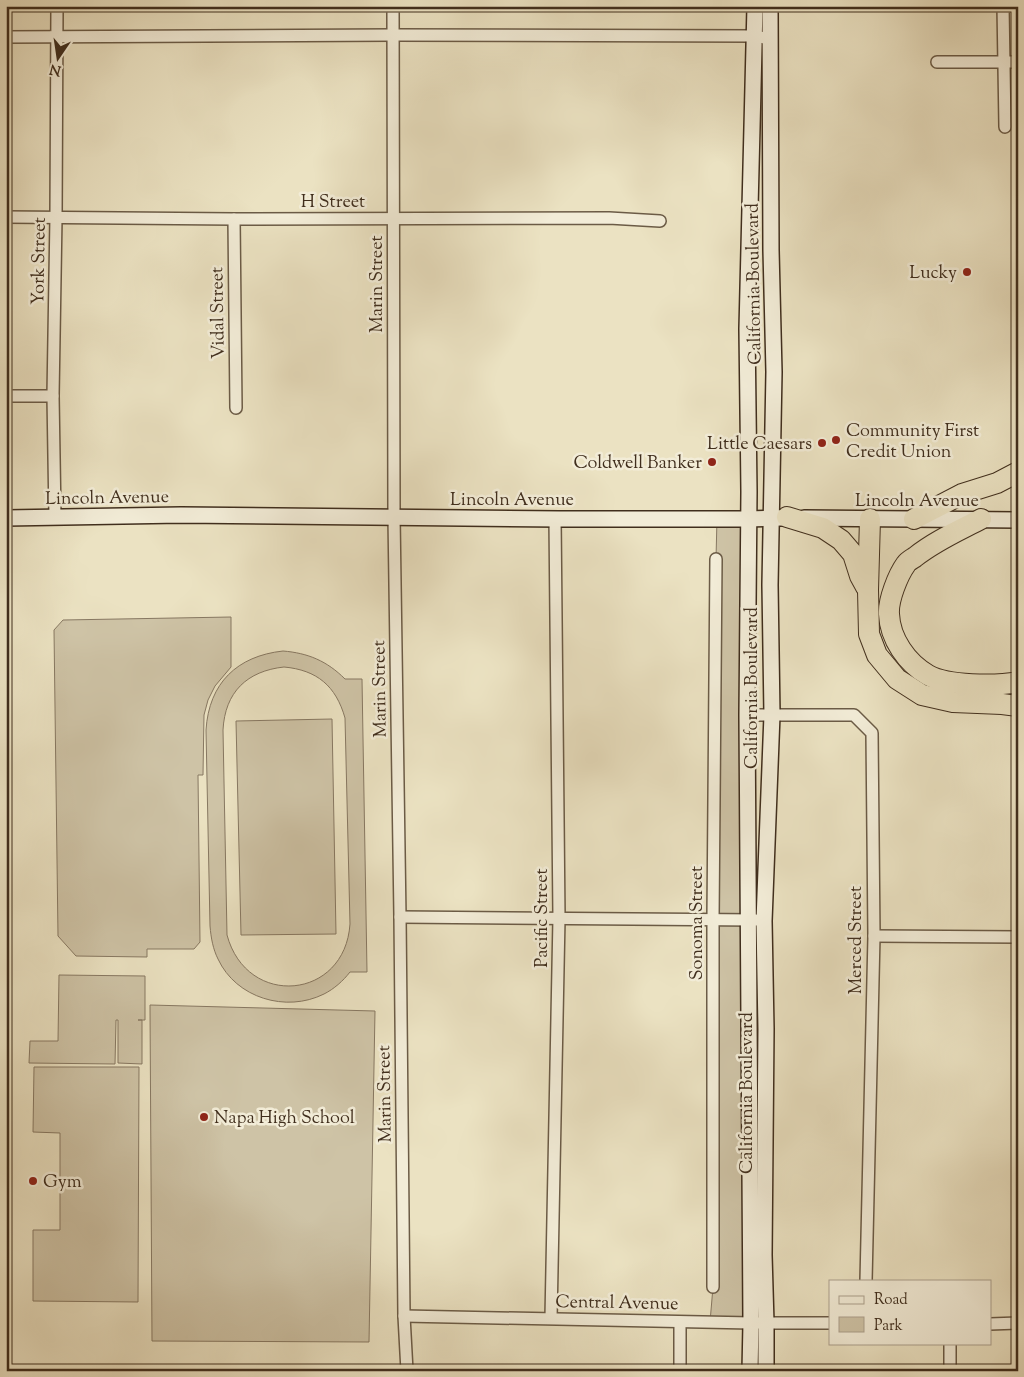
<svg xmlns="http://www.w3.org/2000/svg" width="1024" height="1377" font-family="'Sorts Mill Goudy',serif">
	<rect width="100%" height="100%" fill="#ebe2c2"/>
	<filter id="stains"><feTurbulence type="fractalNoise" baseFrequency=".004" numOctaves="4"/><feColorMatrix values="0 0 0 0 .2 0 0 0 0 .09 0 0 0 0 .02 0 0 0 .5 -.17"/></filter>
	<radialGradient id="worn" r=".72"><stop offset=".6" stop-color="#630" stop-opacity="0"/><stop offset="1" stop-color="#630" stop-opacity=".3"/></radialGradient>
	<g fill="#cec3a6" stroke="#877862" fill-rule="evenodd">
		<path d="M717,518L748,519L751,1323L710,1322L713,1287L716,559Z"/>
		<path d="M231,617V667L215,686L208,700L204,715L203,775H198L200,942L194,949H147V957L76,956L58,936L54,630L63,620Z"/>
		<path d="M283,651C308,653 327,661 345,679H362L367,972H350C343,981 334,989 324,994C286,1013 236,998 218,959C213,949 211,938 210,926L206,730C209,683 237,656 283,651ZM284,667C317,670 336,686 345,718L350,924C345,1000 247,1009 227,935L223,730C225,692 247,671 284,667Z"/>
		<path d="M332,719L336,934L241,935L236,721Z"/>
		<path d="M59,975L145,976V1020H138H142V1064L118,1063V1020H116L115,1064L29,1063L30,1041H58Z"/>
		<path d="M150,1005L375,1011L369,1342L152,1341Z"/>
		<path d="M34,1067H139L138,1302L33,1301V1230H60V1133L33,1132Z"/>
	</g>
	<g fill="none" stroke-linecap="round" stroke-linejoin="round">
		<defs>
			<g id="street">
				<path d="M393,6L394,517L400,917L404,1316L407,1371"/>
				<path d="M1003,6L1005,127"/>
				<path d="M6,37L393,35L755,36L770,39"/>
				<path d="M937,62H1018"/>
				<path d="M6,217L234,219L609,218L660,221"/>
				<path d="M234,219L236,408"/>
				<path d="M6,396H53"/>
				<path d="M55,517L53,396L56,217L57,6"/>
				<path d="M747,715H854L872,733L874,936L866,1281"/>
				<path d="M400,917L756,920"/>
				<path d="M874,936L1018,937"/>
				<path d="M713,1287V919L716,559"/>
				<path d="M404,1316L751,1323H830"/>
				<path d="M551,1318L559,918L555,518"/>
				<path d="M990,1324L1018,1323"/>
				<path d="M680,1371V1322"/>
				<path d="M950,1371V1343"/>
			</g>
			<g id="secondary">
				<path d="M6,518L181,515L560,519H748L781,518"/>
				<path d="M804,518L1018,520"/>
				<path d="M750,1371L751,1323L747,715L749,492L747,329L755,6"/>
				<path d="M766,1371V1323L764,1255L766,1029L764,921L772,715L770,585L774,372L771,250L770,6"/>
			</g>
			<g id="highway">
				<path d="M787,517L823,528L841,540L853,554L860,576L866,587"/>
				<path d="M870,519L868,590L869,634L877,655L897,679L922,695L953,702L1002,704L1018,706"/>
				<path d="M914,519L962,494L997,483L1018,472"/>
				<path d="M981,519C958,531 935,541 915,557C912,559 908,561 906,564C898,575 888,600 889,614C890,639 907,663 928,675C947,686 996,686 1018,682"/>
			</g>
		</defs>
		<use href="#street" stroke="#6b5b46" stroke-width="14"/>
		<use href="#secondary" stroke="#402e1d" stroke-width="18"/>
		<use href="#highway" stroke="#402e1d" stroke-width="22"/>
		<use href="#street" stroke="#f2ecd7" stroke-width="11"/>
		<use href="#secondary" stroke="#f2ecd7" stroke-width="15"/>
		<use href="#highway" stroke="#ebe2c2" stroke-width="20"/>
	</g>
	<g fill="#8f2418" stroke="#f2ecd7" stroke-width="2">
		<circle cx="967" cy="272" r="5"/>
		<circle cx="836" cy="440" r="5"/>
		<circle cx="822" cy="443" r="5"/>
		<circle cx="712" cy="462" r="5"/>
		<circle cx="204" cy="1117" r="5"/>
		<circle cx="33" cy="1181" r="5"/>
	</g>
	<g text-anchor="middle" stroke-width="5" stroke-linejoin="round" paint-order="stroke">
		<g font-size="18" fill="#402e1d" stroke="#f2ecd7">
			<text x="333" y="207">H Street</text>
			<text transform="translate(38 261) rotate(-89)" y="6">York Street</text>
			<text transform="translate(376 284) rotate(-90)" y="6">Marin Street</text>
			<text transform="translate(753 284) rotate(-91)" y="6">California Boulevard</text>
			<text transform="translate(217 313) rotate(-91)" y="6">Vidal Street</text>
			<text transform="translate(107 497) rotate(-1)" y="6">Lincoln Avenue</text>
			<text x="512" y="505">Lincoln Avenue</text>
			<text x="917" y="506">Lincoln Avenue</text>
			<text transform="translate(751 688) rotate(-90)" y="6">California Boulevard</text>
			<text transform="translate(379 689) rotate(-91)" y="6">Marin Street</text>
			<text transform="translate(541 918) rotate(-90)" y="6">Pacific Street</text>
			<text transform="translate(696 923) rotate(-90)" y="6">Sonoma Street</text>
			<text transform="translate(855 940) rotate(-90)" y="6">Merced Street</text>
			<text transform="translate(746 1093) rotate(-90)" y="6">California Boulevard</text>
			<text transform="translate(384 1094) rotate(-91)" y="6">Marin Street</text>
			<text transform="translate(617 1302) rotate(1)" y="6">Central Avenue</text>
		</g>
		<g font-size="18" fill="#402e1d" stroke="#f2ecd7" text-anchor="end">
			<text x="957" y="278">Lucky</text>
			<text x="846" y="436" text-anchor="start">Community First<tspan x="846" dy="21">Credit Union</tspan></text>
			<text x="812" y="449">Little Caesars</text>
			<text x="702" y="468">Coldwell Banker</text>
			<text x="214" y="1123" text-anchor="start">Napa High School</text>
			<text x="43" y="1187" text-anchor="start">Gym</text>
		</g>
	</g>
	<rect width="1024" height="1377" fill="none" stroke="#ebe2c2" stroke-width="25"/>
	<rect x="8" y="8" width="1009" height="1362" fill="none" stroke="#402e1d" stroke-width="2.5"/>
	<rect x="12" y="12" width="999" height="1352" fill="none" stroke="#402e1d"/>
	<rect x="829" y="1280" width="162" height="65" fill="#f2ecd7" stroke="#aba08d"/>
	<rect x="839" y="1296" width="25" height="8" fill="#f2ecd7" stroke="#aba08d"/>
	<text x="874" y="1304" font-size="15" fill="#402e1d">Road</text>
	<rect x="839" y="1317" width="25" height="15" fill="#cec3a6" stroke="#aba08d"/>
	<text x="874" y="1330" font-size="15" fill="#402e1d">Park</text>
	<g transform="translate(58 58) rotate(193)" stroke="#f2ecd7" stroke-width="4" paint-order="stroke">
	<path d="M0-4L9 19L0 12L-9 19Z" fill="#402e1d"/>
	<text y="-8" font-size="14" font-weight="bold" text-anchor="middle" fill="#402e1d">N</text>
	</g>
	<rect width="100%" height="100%" filter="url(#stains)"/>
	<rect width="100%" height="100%" fill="url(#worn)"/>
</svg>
